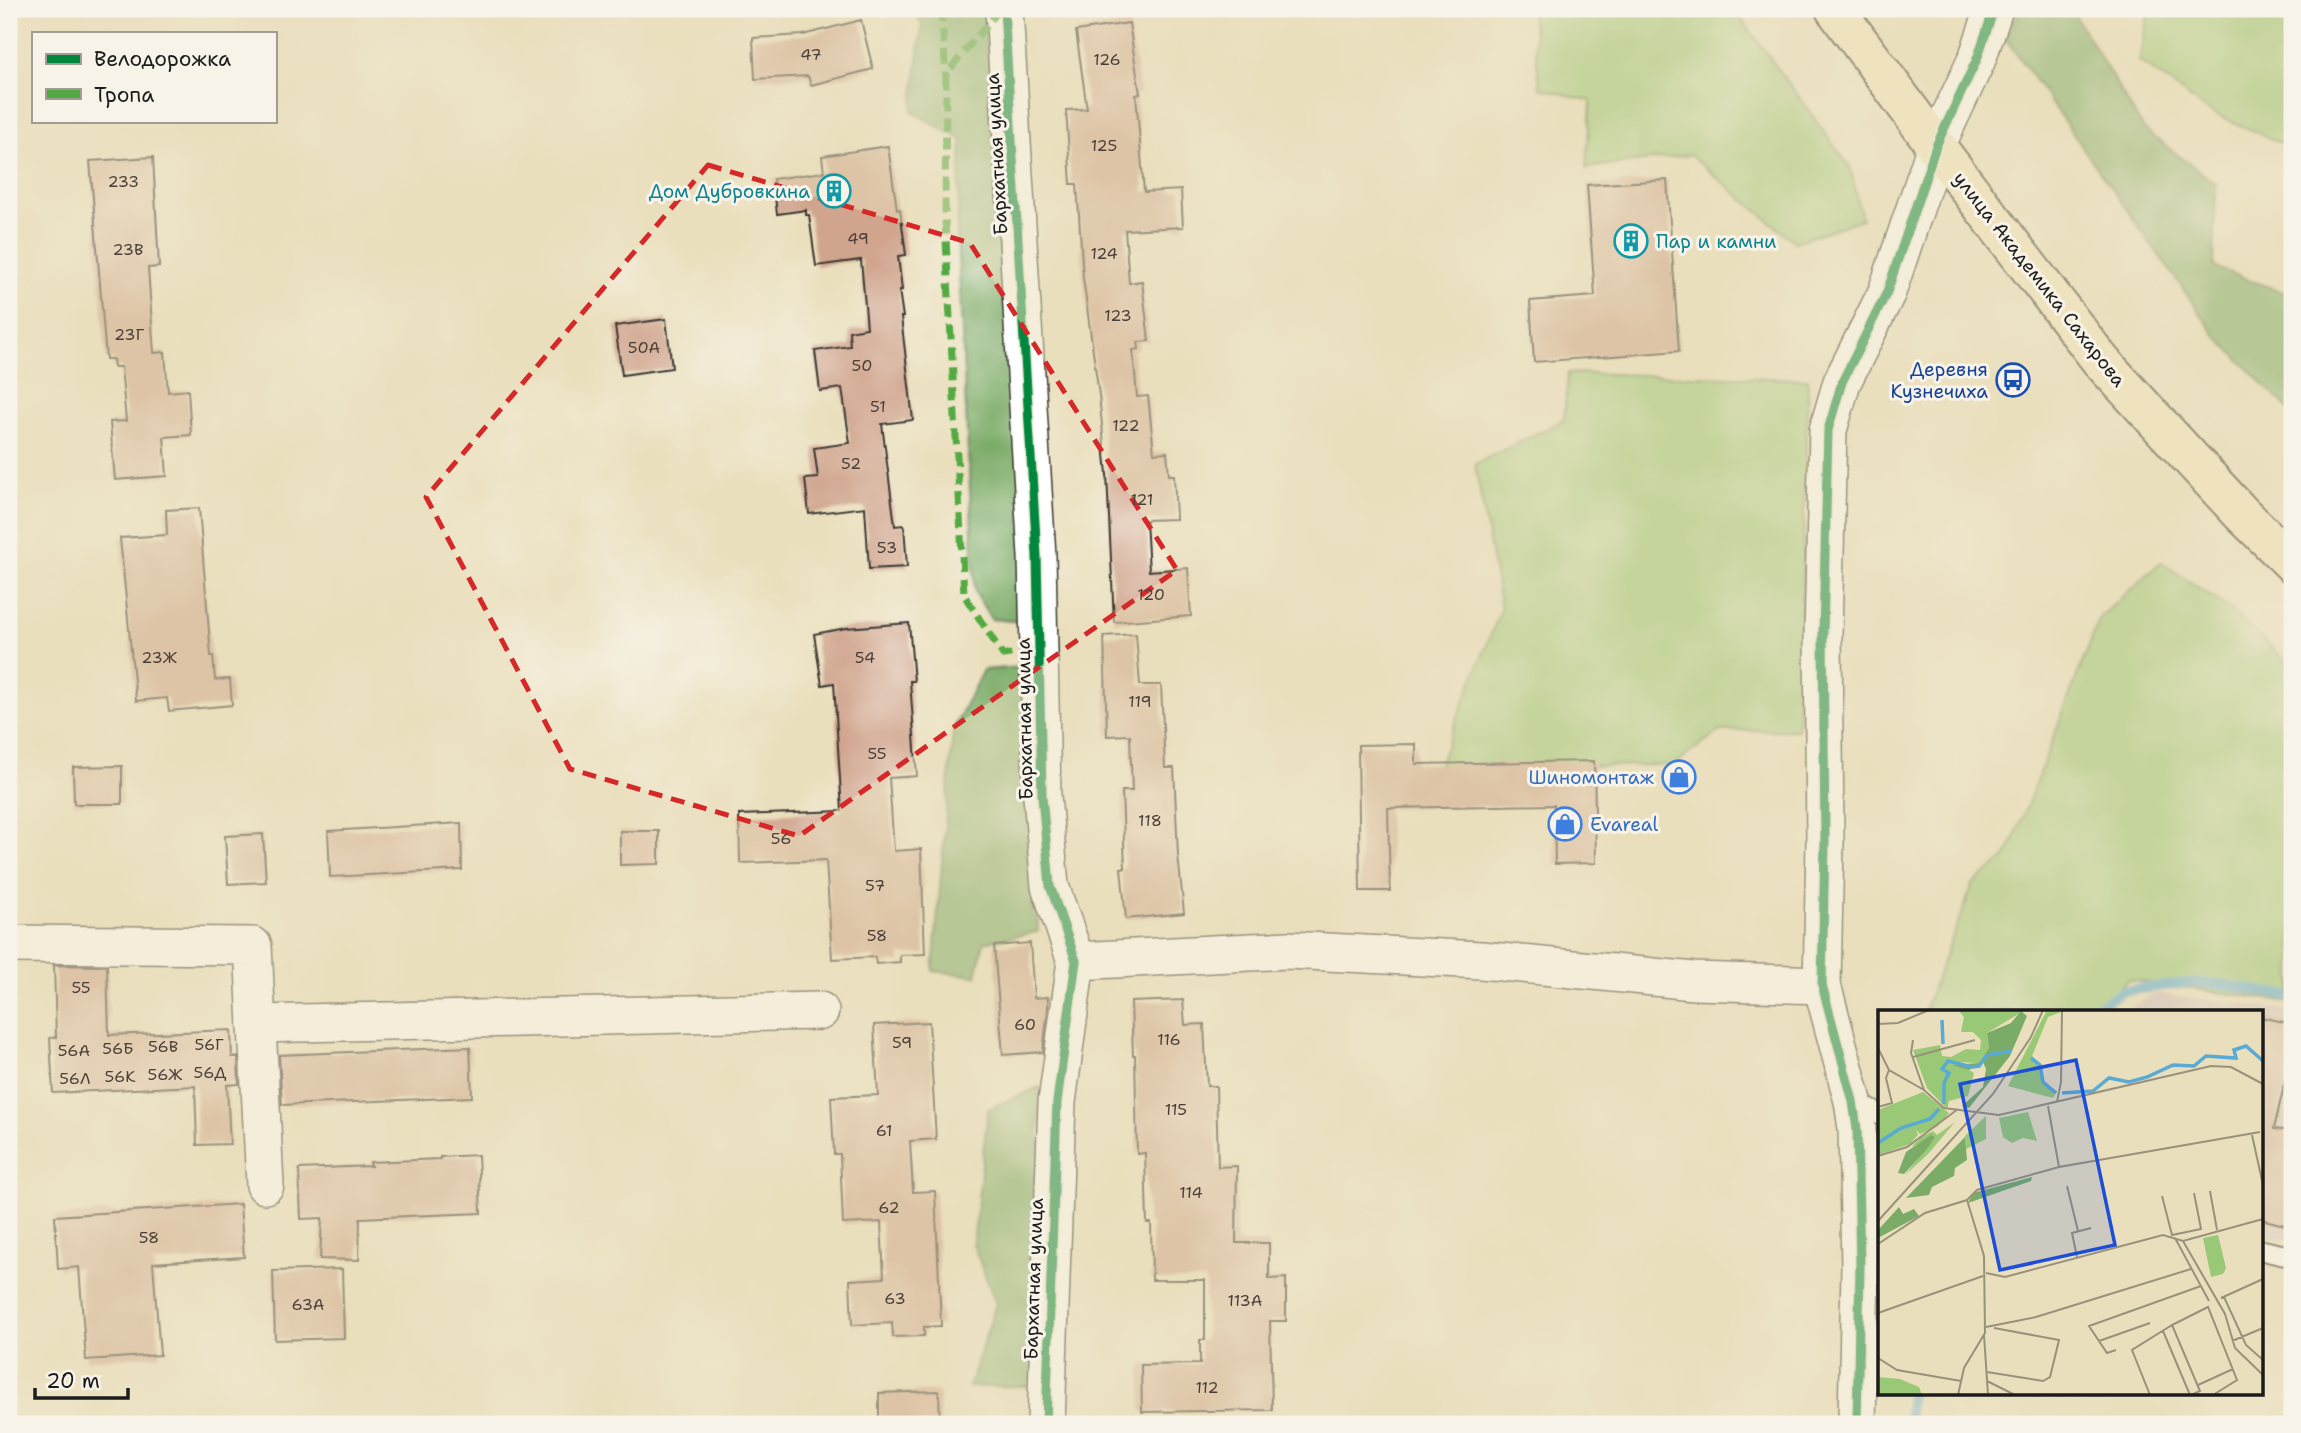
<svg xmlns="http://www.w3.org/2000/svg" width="2301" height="1433" font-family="'Shantell Sans',sans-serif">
	<rect width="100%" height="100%" fill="#f7f3e8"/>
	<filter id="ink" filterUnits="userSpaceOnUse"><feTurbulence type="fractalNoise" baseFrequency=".0143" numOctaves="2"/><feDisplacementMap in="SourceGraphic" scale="14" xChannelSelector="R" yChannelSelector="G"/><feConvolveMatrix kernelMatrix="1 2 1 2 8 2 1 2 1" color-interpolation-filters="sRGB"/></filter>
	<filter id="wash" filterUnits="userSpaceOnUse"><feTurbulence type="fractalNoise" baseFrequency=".00686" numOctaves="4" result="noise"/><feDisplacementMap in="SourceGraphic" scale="28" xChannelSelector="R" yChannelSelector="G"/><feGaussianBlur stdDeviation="1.57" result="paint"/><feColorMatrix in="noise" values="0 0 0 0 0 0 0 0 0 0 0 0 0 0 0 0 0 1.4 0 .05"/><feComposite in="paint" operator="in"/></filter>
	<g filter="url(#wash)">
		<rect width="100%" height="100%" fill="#eadfbc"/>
		<path fill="#d2bfc0" d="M2154,993L2292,1011V1241L2261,1234V1011H2125Z"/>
		<g fill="#99c876" stroke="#5a7249" stroke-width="2">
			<path d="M1531,9H1734L1850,167L1862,219L1795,242L1690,155L1586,168L1591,101L1540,88Z"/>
			<path d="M2149,9H2292V148L2210,112L2139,61Z"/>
			<path d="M1568,373L1808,379L1798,730L1719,731L1674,765L1438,767L1501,609L1475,464L1564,420Z"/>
			<path d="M2161,562L2234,612L2292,667V1002L2128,980L2097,1011H1924L1973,884L2007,857L2100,617Z"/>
		</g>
		<g fill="#7aac67" stroke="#4b6442" stroke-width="2">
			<path d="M914,9H997L1022,406L1021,622L991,619L975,592L957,233L962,140L912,112L922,25Z"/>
			<path d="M2020,9H2071L2143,128L2216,184L2214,267L2292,295V413L2217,337L2005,38Z"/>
			<path d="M1034,666L1038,932L984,942L976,976L933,971L953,730L983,670Z"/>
			<path d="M1039,1087L1040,1386L969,1387L996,1304L973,1244L988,1109Z"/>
		</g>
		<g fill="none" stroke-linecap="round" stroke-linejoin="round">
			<g stroke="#59aad4" stroke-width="10">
				<path d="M2089,1011L2123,991L2188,983L2221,984L2292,997"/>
				<path d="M1908,1424L1911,1393"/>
			</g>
		</g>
		<g id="blocks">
			<g fill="#d0a48d">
				<path d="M861,20L873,69L811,85L808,76L755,79L753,38L803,35Z"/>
				<path d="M1129,23L1140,94L1136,95L1144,192L1181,190L1183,227L1125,230L1129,283L1142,281L1149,341L1138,342L1139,349L1133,350L1137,397L1148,396L1154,453L1167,452L1169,475H1174L1176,519L1146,520L1149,571L1188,568L1191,616L1114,622L1107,474L1099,395L1083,278L1077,184H1071L1066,110L1087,109L1076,31Z"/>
				<path d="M888,146L897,210L900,209L906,255L898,256L902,290H899L903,317H901L913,420L882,424L895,526L904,525L907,567L869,569L865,507L809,514L805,479L818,478L814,448L850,443L842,388L820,391L815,351L850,346L849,331L867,328L861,260L816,266L809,215H806V210L777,214L773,179L824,172L822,156Z"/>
				<path d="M153,157L159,267L148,268L154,353L165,352L168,392L188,390L191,435L164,437L167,476L115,480L110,422L126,421L121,367H114L113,359H106L90,161Z"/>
				<path d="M1667,180L1679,351L1534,362L1530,301L1595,296L1587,185Z"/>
				<path d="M666,319L672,368L622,375L615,326Z"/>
				<path d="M199,508L211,656H213L215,680L230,679L232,705L169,711L167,698L136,701L120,538L167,535L166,510Z"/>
				<path d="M909,623L914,681H910L917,776L889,778L894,851L921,849L925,954L900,955V962L876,964L875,957L832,959L826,860L740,863L739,815L842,811L834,683L822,685L814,634L846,628Z"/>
				<path d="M1136,634L1140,685H1161L1165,768H1174L1178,855L1184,913L1126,919L1121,868H1125L1122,791H1132L1130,735L1107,736L1104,636Z"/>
				<path d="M1416,744V764L1594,761L1596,863L1555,864L1554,805L1388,808L1390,891H1360L1358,745Z"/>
				<path d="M122,766V804H74L73,767Z"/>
				<path d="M461,823L462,870L330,877L328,831Z"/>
				<path d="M620,831H659V864L620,865Z"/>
				<path d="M263,834L266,882L228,884L225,836Z"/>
				<path d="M1030,943L1034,998L1048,997V1009L1043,1052L1003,1055L994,946Z"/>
				<path d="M54,965L107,966L109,1035L231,1030L232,1057H238L239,1084L227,1085L230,1144L197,1145L195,1086L53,1093L50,1038L56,1037Z"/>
				<path d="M1183,1000L1185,1025L1204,1024L1207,1086H1216L1218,1167L1237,1166L1236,1243H1269V1279L1286,1278V1321H1270L1272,1410L1142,1412L1141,1365L1200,1364V1340H1205V1280H1152L1151,1223H1147L1145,1153L1137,1154L1135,1055H1133L1131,1002Z"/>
				<path d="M2261,1017L2292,1024V1051L2274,1129L2292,1131V1227L2261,1219Z"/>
				<path d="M929,1022L936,1139L910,1141L913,1192L935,1191L941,1326L924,1327V1336L893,1337L892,1323L852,1325L850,1280L884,1278L881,1222L843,1224L840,1154H834L831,1097L878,1095L874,1025Z"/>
				<path d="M470,1047L472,1097L282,1105L279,1055Z"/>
				<path d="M478,1155L481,1213L360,1218L359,1260L320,1259L322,1218L301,1219L299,1169L371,1166L370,1162L440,1159V1157Z"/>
				<path d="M240,1204L244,1257L153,1263L160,1355L86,1360L79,1267L58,1269L55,1216Z"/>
				<path d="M342,1269L344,1338L275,1340L273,1271Z"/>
				<path d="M939,1391L940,1424H879V1393Z"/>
			</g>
		</g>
	</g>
	<g filter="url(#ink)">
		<use href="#blocks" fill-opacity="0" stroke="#3b3934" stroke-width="2"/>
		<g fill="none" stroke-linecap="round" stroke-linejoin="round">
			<defs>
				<g id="service">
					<path d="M1853,1101L1879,1114"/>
					<path d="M2261,1250L2292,1257"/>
				</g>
				<g id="minor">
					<path d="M1004,9L1037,556L1042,796L1050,886L1076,961L1057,1102L1046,1424"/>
					<path d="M9,944L253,946L265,1185"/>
					<path d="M1076,961L1288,950L1481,960L1694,981L1822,985"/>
					<path d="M257,1024L820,1011"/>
					<path d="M1857,1424L1860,1266L1857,1129L1853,1101L1822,985L1825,841L1823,634L1828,430L1842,382L1887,292L1936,146L1977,59L1994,9"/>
				</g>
				<path id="secondary" d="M1835,9L1936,146L2101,361L2241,513L2292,563"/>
			</defs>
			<use href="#service" stroke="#3b3934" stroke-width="23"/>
			<use href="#minor" stroke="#3b3934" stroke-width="40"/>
			<use href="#secondary" stroke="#3b3934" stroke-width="42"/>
			<use href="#service" stroke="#fff" stroke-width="19"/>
			<use href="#minor" stroke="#fff" stroke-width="37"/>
			<use href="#secondary" stroke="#f7e8c3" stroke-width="38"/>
			<g stroke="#52a943" stroke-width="7" stroke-dasharray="14 7" stroke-linecap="butt">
				<path d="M941,9L946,74"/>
				<path d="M1000,9L946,74L945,219L964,595L1003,655L1041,650"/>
			</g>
			<defs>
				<g id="cycleway">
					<path d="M1004,9L1037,556L1042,796L1050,886L1076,961L1057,1102L1046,1424"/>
					<path d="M1857,1424L1860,1266L1857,1129L1853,1101L1822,985L1825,841L1823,634L1828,430L1842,382L1887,292L1936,146L1977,59L1994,9"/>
				</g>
			</defs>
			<use href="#cycleway" stroke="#f7f3e8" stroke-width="13"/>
			<use href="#cycleway" stroke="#00873e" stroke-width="9"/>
		</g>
	</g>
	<path d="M0 0H2301V1433H0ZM708,165L970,243L1177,570L799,836L570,769L426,497Z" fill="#eadfbc" fill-opacity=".55" fill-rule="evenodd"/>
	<path fill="none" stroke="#d62828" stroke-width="5" stroke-dasharray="14 9" stroke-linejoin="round" d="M708,165L970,243L1177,570L799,836L570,769L426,497Z"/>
	<defs>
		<symbol id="building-ring" viewBox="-11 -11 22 22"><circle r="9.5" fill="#f7f3e8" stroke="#0f9aa8" stroke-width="1.5"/><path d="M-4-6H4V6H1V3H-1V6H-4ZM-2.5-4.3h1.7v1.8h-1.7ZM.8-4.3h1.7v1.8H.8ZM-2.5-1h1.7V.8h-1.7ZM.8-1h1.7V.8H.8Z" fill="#0f9aa8"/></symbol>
		<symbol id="bus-ring" viewBox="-11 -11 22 22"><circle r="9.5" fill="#f7f3e8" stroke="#1a4fb4" stroke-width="1.5"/><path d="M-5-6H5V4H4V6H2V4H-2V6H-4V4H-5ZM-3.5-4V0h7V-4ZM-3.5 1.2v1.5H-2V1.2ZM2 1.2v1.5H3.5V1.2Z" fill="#1a4fb4"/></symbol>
		<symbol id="shop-ring" viewBox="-11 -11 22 22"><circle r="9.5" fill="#f7f3e8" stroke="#3f7fe0" stroke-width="1.5"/><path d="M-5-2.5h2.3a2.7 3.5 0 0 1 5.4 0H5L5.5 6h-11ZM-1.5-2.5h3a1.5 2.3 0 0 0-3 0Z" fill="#3f7fe0"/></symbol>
	</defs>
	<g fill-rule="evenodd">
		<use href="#building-ring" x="815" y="172" width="38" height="38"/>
		<use href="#building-ring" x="1612" y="222" width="38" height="38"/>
		<use href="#bus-ring" x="1994" y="361" width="38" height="38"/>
		<use href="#shop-ring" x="1660" y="758" width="38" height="38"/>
		<use href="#shop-ring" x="1546" y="805" width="38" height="38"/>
	</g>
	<g text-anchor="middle" stroke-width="6" stroke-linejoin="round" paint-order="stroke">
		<g font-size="16" fill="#493e38">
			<text x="811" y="60">47</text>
			<text x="1107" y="65">126</text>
			<text x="1104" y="151">125</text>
			<text x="123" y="187">23З</text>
			<text x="858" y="244">49</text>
			<text x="128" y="255">23В</text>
			<text x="1104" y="259">124</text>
			<text x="1118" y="321">123</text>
			<text x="129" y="340">23Г</text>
			<text x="644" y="353">50А</text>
			<text x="862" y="371">50</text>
			<text x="878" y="412">51</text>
			<text x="1126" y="431">122</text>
			<text x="851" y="469">52</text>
			<text x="1142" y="505">121</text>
			<text x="887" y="553">53</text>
			<text x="1151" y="600">120</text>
			<text x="159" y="663">23Ж</text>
			<text x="865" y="663">54</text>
			<text x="1140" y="707">119</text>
			<text x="877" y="759">55</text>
			<text x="1150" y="826">118</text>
			<text x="781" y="844">56</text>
			<text x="875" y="891">57</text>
			<text x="877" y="941">58</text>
			<text x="81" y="993">55</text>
			<text x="1025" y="1030">60</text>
			<text x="1169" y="1045">116</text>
			<text x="902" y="1048">59</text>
			<text x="209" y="1050">56Г</text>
			<text x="163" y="1052">56В</text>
			<text x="118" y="1054">56Б</text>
			<text x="74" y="1056">56А</text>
			<text x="210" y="1078">56Д</text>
			<text x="165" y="1080">56Ж</text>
			<text x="120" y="1082">56К</text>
			<text x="75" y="1084">56Л</text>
			<text x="1176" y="1115">115</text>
			<text x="884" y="1136">61</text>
			<text x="1191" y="1198">114</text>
			<text x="889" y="1213">62</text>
			<text x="149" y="1243">58</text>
			<text x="895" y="1304">63</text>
			<text x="1245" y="1306">113А</text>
			<text x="308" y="1310">63А</text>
			<text x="1207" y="1393">112</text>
		</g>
		<g font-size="19" fill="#1c1c1c" stroke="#f7f3e8">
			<text transform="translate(996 154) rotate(-93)" y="7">Бархатная улица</text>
			<text transform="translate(2040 279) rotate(52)" y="7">улица Академика Сахарова</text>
			<text transform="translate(1024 719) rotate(-91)" y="7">Бархатная улица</text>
			<text transform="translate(1033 1279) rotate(-88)" y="7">Бархатная улица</text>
		</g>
		<g font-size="19" fill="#0d838f" stroke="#f7f3e8" text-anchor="end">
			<text x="810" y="198">Дом Дубровкина</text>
			<text x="1656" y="248" text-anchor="start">Пар и камни</text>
		</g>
		<g font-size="19" fill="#164399" stroke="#f7f3e8" text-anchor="end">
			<text x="1988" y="376">Деревня<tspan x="1988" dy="22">Кузнечиха</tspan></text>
		</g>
		<g font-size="19" fill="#366cbe" stroke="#f7f3e8" text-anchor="end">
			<text x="1654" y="784">Шиномонтаж</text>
			<text x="1590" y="831" text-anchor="start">Evareal</text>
		</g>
	</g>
	<g transform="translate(1878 1010)">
		<rect width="385" height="385" fill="#eadfbc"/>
		<path d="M80,0H147L109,23L111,38L101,53L78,52L96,63L90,86L71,91L69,99L49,78L35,40L62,35L64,46L73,47L88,39L102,40L103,30L95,22H83L86,7ZM169,0L183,2L170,7L154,46L163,56L164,72L179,81L175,88L130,76ZM45,82L71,103L60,116L42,124L38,120L40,125L32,134L0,145V100ZM150,102L159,131L145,128L134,133L125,127L121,108ZM108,106V129L88,139L87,126ZM77,112L50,144L27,165L57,127L33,137L43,127L55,121L59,125ZM340,225L348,258L345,264L333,267L325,228ZM0,367L22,369L41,377L44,385H0Z" fill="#99c876"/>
		<path d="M143,1L149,6L132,46L91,98L84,96L105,77L108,59L105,52L91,60L74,55L101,53L111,38L109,23L133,13ZM53,125L57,127L49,139L26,164L20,163L28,142ZM87,127L89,150L77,158L76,166L54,177L51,185L28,188ZM154,167L153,171L90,193L95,183ZM21,197L25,204L36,199L41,206L0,228V220Z" fill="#7aac67"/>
		<path fill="none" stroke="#59aad4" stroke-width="3.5" d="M64,10L65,34M153,48L162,55L165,72L178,83M184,83L215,81L231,68L251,72L269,67L295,55L316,56L328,46L358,48L356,40L368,36L385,51M66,94V73L71,63L64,59L70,51L94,57L101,56L109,45L133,41M0,133L23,118L52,109L61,99"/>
		<path fill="none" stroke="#98917c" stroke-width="2" d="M0,14L20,13L51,0M35,30L33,43L46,80M0,38L11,60L46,80L66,98L121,105L333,56L353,57L385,74M35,47L97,30M179,92L183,72L184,0M170,96L181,157M0,97L14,93L8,68L11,60M374,125L385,175M0,146L29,137L80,99M189,176L200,221M332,181L339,220M284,186L294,225L323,219L316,183M0,211L115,84L153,27L165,0M297,228L331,291M305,231L347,304L357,338L385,365M0,234L47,203L89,190L99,180L181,157L382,122M199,247L194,223L213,218M108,263L127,267L285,225L305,231L385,209M346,287L368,335L385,350M343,288L385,269M0,303L105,266M108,317L158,307L313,259M285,321L312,385M106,325L110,385M221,331L272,313M354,331L385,318M238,340L229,343L211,316L323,276M0,348L19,360L83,371M109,362L165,371L172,367L181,330L116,318M109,371L137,385M320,375L355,359M80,385L86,358L107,323L106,246L89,190M272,385L254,340L294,315M313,385L322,381L294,315L330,297L359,370L335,385"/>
		<path fill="#1d4ed8" fill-opacity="0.15" stroke="#1d4ed8" stroke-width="3.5" d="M198,50L237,235L122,260L82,74Z"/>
		<rect width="385" height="385" fill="none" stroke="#1c1c1c" stroke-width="3.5"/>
	</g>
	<rect width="2301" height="1433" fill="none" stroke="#f7f3e8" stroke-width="35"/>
	<rect x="32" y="32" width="245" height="91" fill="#f7f3e8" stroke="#9f9d96" stroke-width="2"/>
	<rect x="46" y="54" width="35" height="10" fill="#00873e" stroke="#9f9d96" stroke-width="2"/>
	<text x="94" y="66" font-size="21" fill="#1c1c1c">Велодорожка</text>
	<rect x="46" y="89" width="35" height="10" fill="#52a943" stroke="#9f9d96" stroke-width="2"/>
	<text x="94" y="102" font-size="21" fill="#1c1c1c">Тропа</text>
	<path d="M35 1388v10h93v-10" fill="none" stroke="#1c1c1c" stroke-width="3.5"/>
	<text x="46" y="1388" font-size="21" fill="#1c1c1c" stroke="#f7f3e8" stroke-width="5" paint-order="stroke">20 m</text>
</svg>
